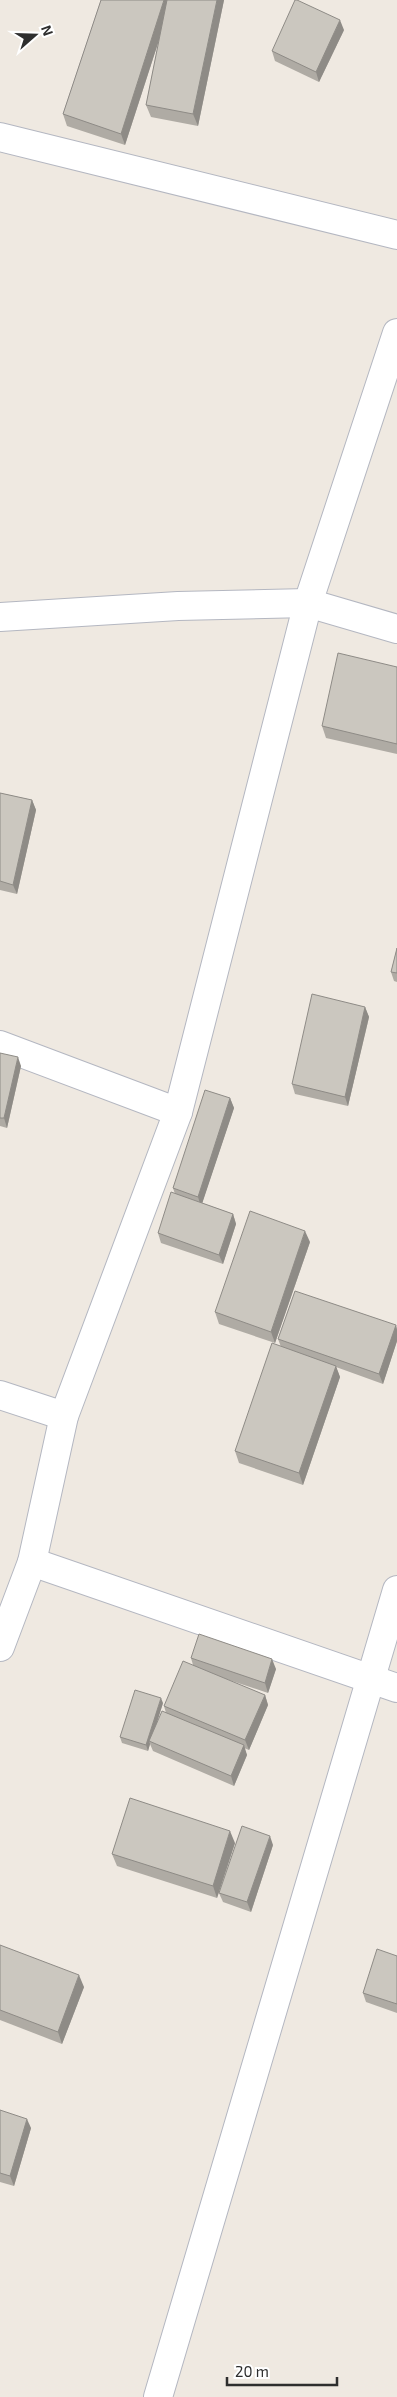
<svg xmlns="http://www.w3.org/2000/svg" width="397" height="2397" font-family="'Exo 2',sans-serif">
	<rect width="100%" height="100%" fill="#efe9e1"/>
	<g fill="none" stroke-linecap="round" stroke-linejoin="round">
		<defs>
			<g id="minor">
				<path d="M0,137L397,235"/>
				<path d="M0,617L178,606L308,603L397,629"/>
				<path d="M0,1045L178,1112"/>
				<path d="M0,1395L64,1416"/>
				<path d="M32,1562L397,1688"/>
				<path d="M0,1647L32,1562L64,1416L178,1112L308,603L397,333"/>
				<path d="M158,2397L397,1590"/>
			</g>
		</defs>
		<use href="#minor" stroke="#b4b7c1" stroke-width="30"/>
		<use href="#minor" stroke="#fff" stroke-width="28"/>
	</g>
	<g fill="#afaba4">
		<path d="M101,0H224L198,126L151,117L146,105L159,40L125,145L67,126L63,114Z"/>
		<path d="M344,30L319,82L275,61L272,51Z"/>
		<path d="M397,667V754L326,738L322,726Z"/>
		<path d="M0,793L32,800L36,810L17,894L0,890Z"/>
		<path d="M397,948V982L394,981L391,972Z"/>
		<path d="M365,1007L369,1017L348,1106L295,1094L292,1084Z"/>
		<path d="M0,1053L21,1066L7,1128L0,1126Z"/>
		<path d="M230,1098L234,1108L202,1203L233,1214L236,1224L223,1264L161,1243L158,1233L175,1194L173,1188Z"/>
		<path d="M310,1242L275,1343L219,1324L215,1312Z"/>
		<path d="M396,1325L397,1330V1341L383,1384L336,1367L340,1377L303,1485L239,1463L235,1451L281,1347L278,1339Z"/>
		<path d="M191,1658L276,1669L268,1693L223,1678L265,1695L268,1705L249,1750L244,1748L247,1755L234,1786L153,1751L150,1744L148,1751L122,1743L120,1737L163,1703L156,1724L166,1713L164,1706L193,1665Z"/>
		<path d="M235,1843L217,1898L117,1866L112,1854Z"/>
		<path d="M273,1845L251,1912L223,1902L219,1893Z"/>
		<path d="M0,1945L84,1987L62,2044L0,2020Z"/>
		<path d="M397,1956V2013L366,2002L363,1993Z"/>
		<path d="M0,2110L31,2128L14,2186L0,2182Z"/>
	</g>
	<g fill="#8e8b86">
		<path d="M164,0H172L125,145L121,134Z"/>
		<path d="M217,0H224L198,126L193,114Z"/>
		<path d="M340,20L344,30L319,82L316,72Z"/>
		<path d="M32,800L36,810L17,894L13,885Z"/>
		<path d="M365,1007L369,1017L348,1106L345,1097Z"/>
		<path d="M18,1057L21,1066L7,1128L4,1118Z"/>
		<path d="M230,1098L234,1108L201,1207L198,1197Z"/>
		<path d="M233,1214L236,1224L223,1264L219,1255Z"/>
		<path d="M305,1231L310,1242L275,1343L271,1332Z"/>
		<path d="M396,1325L397,1330V1341L383,1384L379,1374Z"/>
		<path d="M336,1366L340,1377L303,1485L299,1473Z"/>
		<path d="M272,1659L276,1669L268,1693L265,1683Z"/>
		<path d="M265,1695L268,1705L249,1750L245,1740Z"/>
		<path d="M161,1698L163,1703L151,1742L149,1741L150,1744L148,1751L146,1745Z"/>
		<path d="M244,1745L247,1755L234,1786L231,1776Z"/>
		<path d="M230,1831L235,1843L217,1898L213,1886Z"/>
		<path d="M270,1836L273,1845L251,1912L247,1902Z"/>
		<path d="M79,1975L84,1987L62,2044L58,2032Z"/>
		<path d="M27,2119L31,2128L14,2186L10,2176Z"/>
	</g>
	<g fill="#cbc7bf" stroke="#8e8b86">
		<path d="M101,0H164L121,134L63,114Z"/>
		<path d="M167,0H217L193,114L146,105Z"/>
		<path d="M295,0H297L340,20L316,72L272,51Z"/>
		<path d="M338,653L397,667V744L322,726Z"/>
		<path d="M0,793L32,800L13,885L0,881Z"/>
		<path d="M397,948V973L391,972Z"/>
		<path d="M312,994L365,1007L345,1097L292,1084Z"/>
		<path d="M0,1053L18,1057L4,1118H0Z"/>
		<path d="M205,1090L230,1098L198,1197L173,1188Z"/>
		<path d="M171,1192L233,1214L219,1255L158,1233Z"/>
		<path d="M250,1211L305,1231L271,1332L215,1312Z"/>
		<path d="M295,1291L396,1325L379,1374L278,1339Z"/>
		<path d="M272,1343L336,1366L299,1473L235,1451Z"/>
		<path d="M199,1634L272,1659L265,1683L191,1658Z"/>
		<path d="M183,1661L265,1695L245,1740L164,1706Z"/>
		<path d="M135,1690L161,1698L146,1745L120,1737Z"/>
		<path d="M162,1711L244,1745L231,1776L149,1741Z"/>
		<path d="M130,1798L230,1831L213,1886L112,1854Z"/>
		<path d="M242,1826L270,1836L247,1902L219,1893Z"/>
		<path d="M0,1945L79,1975L58,2032L0,2010Z"/>
		<path d="M377,1949L397,1956V2004L363,1993Z"/>
		<path d="M0,2110L27,2119L10,2176L0,2173Z"/>
	</g>
	<g transform="translate(35 35) rotate(70)" stroke="#ffffff" stroke-width="4" paint-order="stroke">
	<path d="M0-4L9 19L0 12L-9 19Z" fill="#2e2e2e"/>
	<text y="-8" font-size="14" font-weight="bold" text-anchor="middle" fill="#2e2e2e">N</text>
	</g>
	<path d="M227 2377v8h110v-8" fill="none" stroke="#2e2e2e" stroke-width="2.5"/>
	<text x="235" y="2377" font-size="15" fill="#2e2e2e" stroke="#ffffff" stroke-width="4" paint-order="stroke">20 m</text>
</svg>
